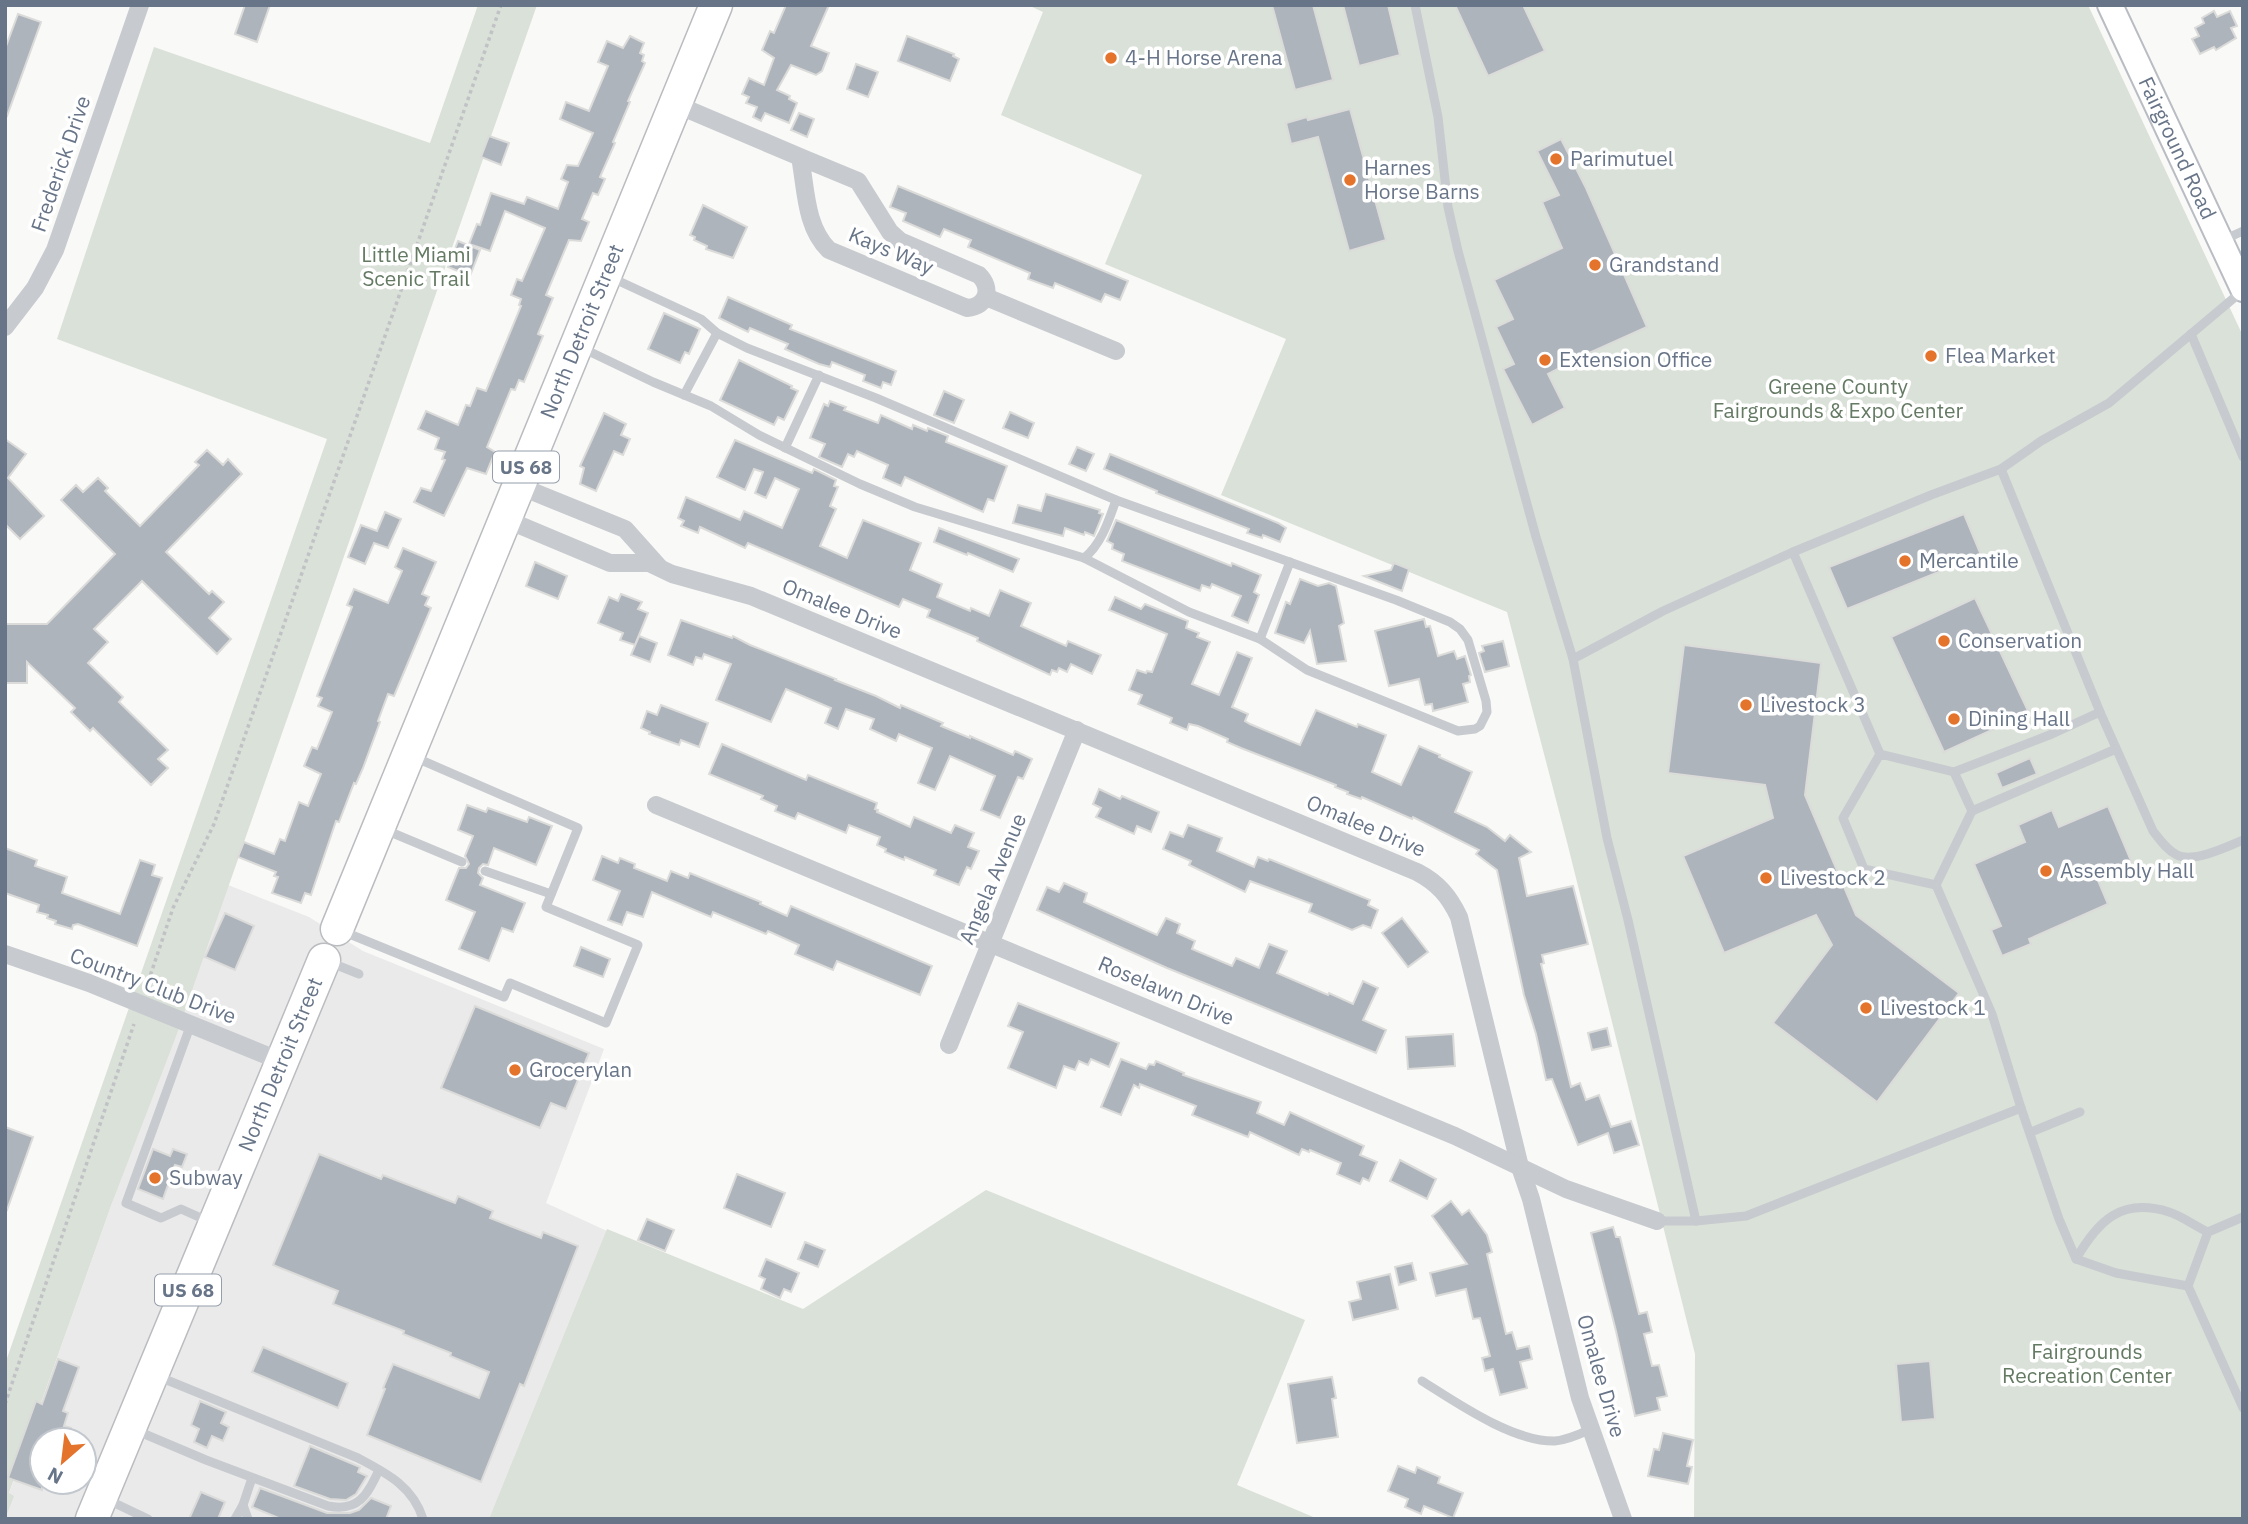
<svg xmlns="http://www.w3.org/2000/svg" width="2248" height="1524" font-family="'IBM Plex Sans',sans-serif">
	<rect width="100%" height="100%" fill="#f9f9f7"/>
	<path fill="#eaeaea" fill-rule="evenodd" d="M213,879L309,917L363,951L604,1049L546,1203L607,1231L491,1519H5V1505L112,1203ZM42,1440H84V1482H42Z"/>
	<g fill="#dae1d8">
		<path d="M478,5H537L175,1039L112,1203L9,1493L14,1496L5,1519V1364L327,439L57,339L154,47L430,143Z"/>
		<path d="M1028,5H2088L2243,336V1519H1694L1695,1354L1567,842L1507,612L1221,495L1286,339L1105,264L1142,175L1001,115L1043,12Z"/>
		<path d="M986,1190L1305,1320L1237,1485L1318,1519H489L607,1229L803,1309Z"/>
	</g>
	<g fill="#aeb4bc" stroke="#dbdbd9" stroke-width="2">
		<path d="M245,5H270L257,42L235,34Z"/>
		<path d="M786,5H829L811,46L829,53L822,71L816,75L791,65L777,90L790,96L789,99L797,103L789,123L765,113L761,121L753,117L757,107L746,103L749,97L742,94L749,78L764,85L774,58L762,50L770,31L774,33Z"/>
		<path d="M1272,5H1313L1333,80L1295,90Z"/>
		<path d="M1343,5H1388L1400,55L1359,66Z"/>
		<path d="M1455,5H1523L1545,51L1488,76Z"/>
		<path d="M2214,11L2217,17L2230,11L2237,26L2231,28L2236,38L2216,50L2214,47L2200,54L2192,39L2199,36L2195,28L2204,23L2202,18Z"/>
		<path d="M18,14L41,22L7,116L5,115V49Z"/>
		<path d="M630,36L644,43L640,53L644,55L642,61L645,63L628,101L630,102L613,142L615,143L600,177L605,179L598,195L593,193L582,219L589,222L581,241L569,240L546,295L553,298L538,334L543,336L524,382L519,380L515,390L511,389L487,447L495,452L486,474L467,468L444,516L414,502L421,488L431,491L445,460L442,459L445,452L435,449L439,438L418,429L426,411L458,425L466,405L470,406L477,388L486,391L521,306L519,305L521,299L511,295L517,279L522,281L545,228L505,211L490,251L469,244L477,224L480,225L491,193L524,204L527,197L558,209L568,182L561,179L567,165L578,166L593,133L560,119L566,102L589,111L608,66L598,62L607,41L623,48Z"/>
		<path d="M907,36L954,54L953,56L959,59L950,81L898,61Z"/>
		<path d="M856,64L878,72L868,97L847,89Z"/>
		<path d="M1350,109L1386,240L1349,251L1318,137L1291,144L1286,123L1307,117L1308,120Z"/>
		<path d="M799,113L814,119L807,137L791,130Z"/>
		<path d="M489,136L509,143L501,165L481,157Z"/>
		<path d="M1561,139L1586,188L1647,327L1587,354L1548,374L1565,408L1532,425L1503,369L1514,364L1496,327L1513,319L1494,280L1562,248L1542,202L1559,195L1537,151Z"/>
		<path d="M898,186L1128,281L1120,300L1105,294L1101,302L1055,283L1053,288L1028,279L1030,273L968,247L971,240L944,229L940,237L903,221L906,213L890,207Z"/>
		<path d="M703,205L747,227L733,258L706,249L707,246L694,240L695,237L690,235Z"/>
		<path d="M458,241L480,250L470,276L448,267Z"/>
		<path d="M728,297L792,325L790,329L896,371L891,385L883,382L881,388L863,381L865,375L832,362L830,367L819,364L785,349L788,344L750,328L748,332L719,318Z"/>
		<path d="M664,313L700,329L689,354L685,352L680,363L648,349Z"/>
		<path d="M739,360L792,386L791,388L798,391L784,420L778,417L774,425L720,400Z"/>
		<path d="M944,391L964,400L954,423L934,415Z"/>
		<path d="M830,401L846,407L844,410L878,423L881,415L912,429L913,425L927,431L928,428L948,436L946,442L1007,466L994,501L988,499L983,512L905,477L901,486L883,478L888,465L857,451L854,457L848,454L842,467L819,457L825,444L810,438L824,404L828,406Z"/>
		<path d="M1010,412L1034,423L1028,438L1003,428Z"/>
		<path d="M604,413L626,424L621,435L630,439L623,455L614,451L596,491L580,484L584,468L580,466Z"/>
		<path d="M5,439L26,454L8,478L44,516L20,539L5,524Z"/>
		<path d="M735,440L812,473L814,469L836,480L834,486L838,487L830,506L836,509L820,546L847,558L863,520L921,543L910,570L942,584L937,597L970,611L971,608L989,616L1000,590L1031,603L1021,626L1066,646L1068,641L1101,655L1092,674L1071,664L1067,672L1059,668L1057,672L1052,670L1050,675L977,641L978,638L927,617L930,610L903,599L899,607L748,543L745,548L700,527L698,533L681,526L684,521L678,518L686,497L740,520L744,511L782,528L799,489L775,478L766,498L755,493L763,472L754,469L745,490L717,477Z"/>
		<path d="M1077,447L1094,454L1086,471L1069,464Z"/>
		<path d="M207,450L223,465L228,459L242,474L166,552L209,594L212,591L224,602L209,618L231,639L217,654L142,581L94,629L108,642L88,663L123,697L119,702L168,750L158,759L168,768L151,785L93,728L90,731L71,712L75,708L27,662V683H5V624H47L115,554L61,500L76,485L83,492L98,478L108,488L105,491L140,526L199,465L195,462Z"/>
		<path d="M1110,454L1278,523L1286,528L1280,542L1263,535L1262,538L1247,533L1249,529L1156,493L1157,491L1104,469Z"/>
		<path d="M1046,494L1100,510L1099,513L1103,514L1094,536L1085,532L1084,535L1065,528L1063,536L1013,523L1018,505L1041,511Z"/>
		<path d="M385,512L401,519L388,548L374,543L365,564L348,557L361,525L377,531Z"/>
		<path d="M1964,514L1981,555L1847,609L1829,567Z"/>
		<path d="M1116,520L1231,566L1232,563L1261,575L1254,592L1259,595L1248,623L1232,616L1241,596L1212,584L1210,588L1202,585L1200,591L1122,561L1124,554L1112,549L1113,544L1107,541Z"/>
		<path d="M939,528L1019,559L1013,572L968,553L967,555L934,542Z"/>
		<path d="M403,548L436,562L422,594L429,597L425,605L431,608L394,696L388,694L378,721L380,722L363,768L356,784L354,783L339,822L336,821L311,895L305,893L301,903L272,893L278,877L274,876L276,872L238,857L244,842L274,854L280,839L285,841L299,802L308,806L321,774L304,766L312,747L317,749L332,712L318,706L322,698L317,696L352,607L347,605L354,589L388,603L402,571L395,567Z"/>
		<path d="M535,562L567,576L558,599L526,586Z"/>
		<path d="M1394,563L1409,569L1402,591L1364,576L1391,570Z"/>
		<path d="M1300,579L1318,586L1329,583L1336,586L1344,623L1339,626L1346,661L1317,664L1310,631L1304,643L1275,633L1286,602L1290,604Z"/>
		<path d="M621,594L642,602L638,609L648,613L635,645L620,640L623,633L598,623L609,597L618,601Z"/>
		<path d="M1115,597L1141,609L1145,604L1188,621L1186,628L1199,633L1197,637L1210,642L1192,684L1219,695L1237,652L1252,658L1232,707L1248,714L1245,721L1250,724L1300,745L1316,710L1357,727L1358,724L1386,735L1372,772L1401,785L1419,746L1440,755L1439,757L1472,772L1455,812L1487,827L1505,841L1510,835L1531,852L1519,858L1527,896L1573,886L1588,944L1542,955L1544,963L1541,964L1571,1087L1580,1083L1586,1100L1599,1095L1611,1127L1631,1121L1639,1145L1614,1153L1608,1133L1578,1145L1552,1079L1546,1080L1536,1034L1524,995L1497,870L1476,854L1479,850L1413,817L1412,819L1362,797L1361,799L1347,794L1348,792L1335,787L1336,785L1241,748L1227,742L1228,739L1198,726L1189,724L1187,730L1170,723L1172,718L1138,704L1142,695L1129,690L1137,670L1146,673L1147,671L1152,672L1167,634L1109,610Z"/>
		<path d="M1975,598L2029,713L1944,752L1891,637Z"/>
		<path d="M1424,619L1426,627L1430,626L1438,656L1454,651L1457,659L1465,656L1471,675L1469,676L1470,682L1463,684L1468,702L1433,711L1432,704L1425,705L1419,679L1389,686L1375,631Z"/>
		<path d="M681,620L732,638L733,636L750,645L836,679L835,680L876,696L900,708L901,705L943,723L941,726L970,738V736L1013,755L1015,751L1032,759L1023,779L1018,777L1000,818L981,810L995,776L950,756L935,790L918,783L932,748L899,734L896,741L870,729L874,719L846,709L838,729L825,723L831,708L786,689L771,722L716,700L731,664L704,654L702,659L696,657L693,665L668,655Z"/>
		<path d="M639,636L657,643L650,662L631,655Z"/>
		<path d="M1503,641L1509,666L1485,672L1479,653L1484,651L1482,646Z"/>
		<path d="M1684,645L1821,663L1805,795L1856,915L1959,993L1877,1102L1773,1023L1832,945L1816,915L1724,953L1683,856L1773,818L1765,785L1668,773Z"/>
		<path d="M661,705L708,723L699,747L681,740L679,745L649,734L650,732L641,728L647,711L657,715Z"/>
		<path d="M722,744L806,780L808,775L877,803L875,809L878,810L877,812L910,827L914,817L951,833L955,825L974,833L968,847L979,851L971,869L967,867L959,885L934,875L936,870L905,857L904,860L885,852L886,849L877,845L880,837L849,825L846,833L798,813L795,819L775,811L777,806L761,799L763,796L709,774Z"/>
		<path d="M2030,758L2037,774L2002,788L1996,773Z"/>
		<path d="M1099,789L1120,799L1122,796L1159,812L1151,832L1137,826L1134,834L1096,817L1101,808L1093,804Z"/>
		<path d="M467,805L486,812L488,808L527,822L529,817L552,826L536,865L494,848L488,865L483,864L479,868L478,873L483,878L480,885L525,903L513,932L502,928L489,961L459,949L475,912L446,900L459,868H466L469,864L465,856L473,836L458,830Z"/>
		<path d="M2108,806L2132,863L2097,878L2108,904L2029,939L2031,944L2002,956L1991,930L2001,926L1974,864L2025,842L2018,825L2052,810L2059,827Z"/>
		<path d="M1188,825L1222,838L1217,851L1254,867L1258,857L1268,861L1269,859L1370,900L1368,905L1378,910L1371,928L1363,925L1352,930L1309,912L1312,904L1250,881L1245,892L1189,865L1191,861L1163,849L1170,832L1183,837Z"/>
		<path d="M5,848L37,860L35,866L67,877L62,893L120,914L140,860L155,865L152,875L162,878L137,946L78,924L73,925L72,929L55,924L56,921L47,918L48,915L37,912L39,905L5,893Z"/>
		<path d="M602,856L618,863L620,858L635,864L634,868L667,881L671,871L688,878L690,873L761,902L760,904L787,916L791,906L932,966L920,995L837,961L833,970L795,954L799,945L768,931L766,934L713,912L711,917L652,892L643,917L627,912L622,925L608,920L620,891L593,880Z"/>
		<path d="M1064,883L1087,893L1084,902L1157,935L1166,918L1180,924L1177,933L1195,941L1192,949L1232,966L1236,958L1259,968L1269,944L1287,951L1277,973L1328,995L1329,993L1353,1004L1363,981L1378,988L1363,1020L1386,1030L1376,1053L1167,968L1037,910L1047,887L1059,892Z"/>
		<path d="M225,913L254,926L235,970L205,957Z"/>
		<path d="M1402,918L1428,952L1408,967L1382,933Z"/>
		<path d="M581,947L610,959L603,977L574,966Z"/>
		<path d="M1018,1003L1119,1043L1109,1067L1091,1059L1088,1065L1079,1061L1075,1070L1064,1066L1056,1088L1008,1068L1023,1032L1008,1026Z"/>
		<path d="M475,1006L589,1053L566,1109L551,1103L540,1128L441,1088Z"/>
		<path d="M1607,1028L1611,1046L1592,1050L1588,1033Z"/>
		<path d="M1453,1034L1455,1066L1408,1069L1406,1037Z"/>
		<path d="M1121,1059L1146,1069L1149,1064L1154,1065L1156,1061L1184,1073L1183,1075L1261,1102L1257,1113L1284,1125L1290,1112L1364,1146L1360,1155L1377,1162L1369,1181L1363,1178L1360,1184L1337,1174L1341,1163L1310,1150L1309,1152L1302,1149L1299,1155L1250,1132L1248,1137L1192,1115L1196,1106L1140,1084L1139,1088L1134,1085L1121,1115L1101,1107Z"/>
		<path d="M5,1127L33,1137L7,1210L5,1209Z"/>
		<path d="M153,1149L170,1156L173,1149L187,1154L182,1167L175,1165L163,1199L138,1189Z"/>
		<path d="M319,1154L381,1179L383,1175L455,1203L458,1196L493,1211L490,1218L541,1238L543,1232L578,1246L524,1386L520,1384L481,1482L367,1435L385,1389L383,1388L393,1364L479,1398L489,1372L450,1356L451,1353L403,1334L404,1331L333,1304L338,1291L273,1265Z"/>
		<path d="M1400,1160L1436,1179L1427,1199L1390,1181Z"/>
		<path d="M737,1174L785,1193L771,1227L724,1208Z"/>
		<path d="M1451,1201L1462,1215L1469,1210L1487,1235L1492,1252L1487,1254L1506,1334L1512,1332L1517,1349L1529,1346L1532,1359L1520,1362L1527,1388L1500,1395L1493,1369L1485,1371L1482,1358L1490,1356L1480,1318L1473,1319L1466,1289L1436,1296L1430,1273L1467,1264L1432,1216Z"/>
		<path d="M647,1219L674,1230L665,1251L638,1240Z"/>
		<path d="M1613,1227L1616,1237H1620L1639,1314L1647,1312L1652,1332L1644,1334L1652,1366L1659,1365L1667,1396L1657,1398L1660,1410L1635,1416L1616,1331L1591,1233Z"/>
		<path d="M805,1242L825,1250L818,1267L798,1259Z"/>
		<path d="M766,1259L799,1273L791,1292L784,1289L780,1298L761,1289L765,1279L759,1276Z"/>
		<path d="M1412,1263L1416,1280L1399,1285L1395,1267Z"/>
		<path d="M1390,1274L1398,1309L1353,1320L1349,1302L1361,1299L1357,1282Z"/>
		<path d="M263,1347L348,1383L338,1408L252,1372Z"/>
		<path d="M58,1359L79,1367L63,1411L68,1413L64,1426L71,1428L67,1440H42V1490L8,1478L36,1401L42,1404Z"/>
		<path d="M1930,1361L1935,1419L1901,1422L1896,1364Z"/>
		<path d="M1332,1377L1336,1398L1332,1399L1338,1437L1297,1443L1288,1384Z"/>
		<path d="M200,1401L226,1412L221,1423L229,1427L223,1441L212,1436L207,1448L194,1442L199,1429L191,1425Z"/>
		<path d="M1663,1433L1693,1440L1687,1466L1692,1467L1688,1484L1648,1476L1654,1449L1659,1450Z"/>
		<path d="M310,1446L360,1467L358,1472L367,1476L356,1494L346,1500L330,1499L294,1486Z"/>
		<path d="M1398,1466L1415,1473L1417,1467L1440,1477L1438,1483L1463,1493L1453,1518L1424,1506L1421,1514L1405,1507L1408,1499L1388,1491Z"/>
		<path d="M260,1488L327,1513H350L359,1510L371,1498L391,1506L386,1519H281L252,1507Z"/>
		<path d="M201,1492L225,1502L218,1519H189Z"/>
	</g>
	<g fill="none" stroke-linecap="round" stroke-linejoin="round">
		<defs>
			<g id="secondary">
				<path id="s1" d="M2110,5L2243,289"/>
			</g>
			<g id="highway">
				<path id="s2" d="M337,929L716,5"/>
				<path id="s3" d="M92,1519L324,960"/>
			</g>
		</defs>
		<use href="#secondary" stroke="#b9bdc3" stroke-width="28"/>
		<use href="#highway" stroke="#babcc0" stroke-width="35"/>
		<g stroke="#c1c2c5" stroke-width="3.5" stroke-dasharray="3.5 3.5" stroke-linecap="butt">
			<path d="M146,988L173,908L214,824L501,5"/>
			<path d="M5,1404L134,1024"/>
		</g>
		<g stroke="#c7cace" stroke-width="9">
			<path d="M1415,5L1438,117L1448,207L1458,251L1536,537L1573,659L1607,838L1628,920L1696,1221"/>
			<path d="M2221,241L2243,231"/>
			<path d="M2191,334L2243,457"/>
			<path d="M582,348L653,382L711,406L759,435L860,484L915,507L1084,558L1189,612L1260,639L1307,670L1458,731L1475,729L1480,726L1487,712L1486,701L1468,640L1460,629L1450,622L1396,600L1116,500L876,398L747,348L717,333L701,319L610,277"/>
			<path d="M684,395L717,333"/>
			<path d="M785,448L819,375"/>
			<path d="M2001,469L2100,712L2153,831C2160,840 2167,850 2177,855C2193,863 2227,847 2243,840"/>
			<path d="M1793,552L1880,754"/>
			<path d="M1084,558C1101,545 1109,520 1116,500"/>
			<path d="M1260,639L1290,562"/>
			<path d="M1573,659L1663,611L1793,552L1931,495L2001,469L2041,441L2109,403L2241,292"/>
			<path d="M1880,754L1954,772L1972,811L1936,885L1864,869L1843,818Z"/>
			<path d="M1954,772L2052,734L2100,712"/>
			<path d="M1972,811L2116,749"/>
			<path d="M383,829L462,862"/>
			<path d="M485,871L551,894"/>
			<path d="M1936,885L1992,1014L2021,1108L2059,1219L2076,1259L2116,1273L2188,1286L2208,1232L2243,1217"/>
			<path d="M342,931L504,997L510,983L606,1023L638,945L546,907L578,828L414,757"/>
			<path d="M329,962L359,974"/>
			<path d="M191,1024L126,1203L161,1218L181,1209L210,1222"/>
			<path d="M2031,1132L2080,1112"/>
			<path d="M1657,1221H1696L1746,1216L2021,1108"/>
			<path d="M2076,1259C2098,1221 2121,1197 2169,1212C2182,1216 2195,1226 2208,1232"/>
			<path d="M2188,1286L2243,1408"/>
			<path d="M157,1376L358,1458C386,1473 413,1486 423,1519"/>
			<path d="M1422,1381C1457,1403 1513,1442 1555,1441C1568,1440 1580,1434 1591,1429"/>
			<path d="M135,1430L206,1460L328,1506C359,1512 367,1495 379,1470"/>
			<path d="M106,1499L148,1519"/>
			<path d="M235,1519L243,1505"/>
			<path d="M248,1519L243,1505L252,1478"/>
		</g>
		<g stroke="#c7cace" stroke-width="18">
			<path d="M675,104L800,157C806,188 805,227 829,250L967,308C988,306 992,288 979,275L900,241L890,232L858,181L800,157"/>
			<path d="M986,297L1116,351"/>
			<path d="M5,327L35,288L55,250L140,5"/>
			<path d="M519,486L625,529L659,567"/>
			<path d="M505,519L610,563H649L672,574L751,596L1417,872C1438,883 1449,896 1459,917L1520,1167L1531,1199L1580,1398L1623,1519"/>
			<path d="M656,805L1455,1136L1566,1189L1657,1221"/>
			<path d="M5,954L89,983L283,1062"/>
			<path d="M949,1045L1077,730"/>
		</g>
		<use href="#secondary" stroke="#fff" stroke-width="24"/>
		<use href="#highway" stroke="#fff" stroke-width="32"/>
	</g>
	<g fill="#e4732c" stroke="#fff" stroke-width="2.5">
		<circle cx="1111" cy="58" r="7"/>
		<circle cx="1556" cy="159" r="7"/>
		<circle cx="1350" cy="180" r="7"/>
		<circle cx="1595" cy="265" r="7"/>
		<circle cx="1931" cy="356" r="7"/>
		<circle cx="1545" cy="360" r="7"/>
		<circle cx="1905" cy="561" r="7"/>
		<circle cx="1944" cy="641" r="7"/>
		<circle cx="1746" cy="705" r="7"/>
		<circle cx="1954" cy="719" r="7"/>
		<circle cx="2046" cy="871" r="7"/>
		<circle cx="1766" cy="878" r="7"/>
		<circle cx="1866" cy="1008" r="7"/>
		<circle cx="515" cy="1070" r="7"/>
		<circle cx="155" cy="1178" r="7"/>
	</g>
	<g text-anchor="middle" stroke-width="7" stroke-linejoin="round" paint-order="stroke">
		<g fill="#fff" stroke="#959eac" stroke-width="2">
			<rect x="493" y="451.5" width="66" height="31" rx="5"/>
			<rect x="155" y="1274.5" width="66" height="31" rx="5"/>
		</g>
		<g font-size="19" font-weight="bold" fill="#687588">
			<text x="526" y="474">US 68</text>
			<text x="188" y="1297">US 68</text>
		</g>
		<g font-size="21" fill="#687588" stroke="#fff" text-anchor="start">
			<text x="1125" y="65">4-H Horse Arena</text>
			<text x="1570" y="166">Parimutuel</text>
			<text x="1364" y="175">Harnes<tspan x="1364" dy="24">Horse Barns</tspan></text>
			<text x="1609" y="272">Grandstand</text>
			<text x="1945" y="363">Flea Market</text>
			<text x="1559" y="367">Extension Office</text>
			<text x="1919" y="568">Mercantile</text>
			<text x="1958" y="648">Conservation</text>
			<text x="1760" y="712">Livestock 3</text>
			<text x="1968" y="726">Dining Hall</text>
			<text x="2060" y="878">Assembly Hall</text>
			<text x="1780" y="885">Livestock 2</text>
			<text x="1880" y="1015">Livestock 1</text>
			<text x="529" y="1077">Grocerylan</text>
			<text x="169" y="1185">Subway</text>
		</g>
		<g font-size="21" fill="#687588" stroke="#fff">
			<text dy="7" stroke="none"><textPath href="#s1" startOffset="158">Fairground Road</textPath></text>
			<text transform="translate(61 164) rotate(-71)" y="7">Frederick Drive</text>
			<text transform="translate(891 251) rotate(23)" y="7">Kays Way</text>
			<text dy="7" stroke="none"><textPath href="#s2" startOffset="646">North Detroit Street</textPath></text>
			<text transform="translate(842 609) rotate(22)" y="7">Omalee Drive</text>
			<text transform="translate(1366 826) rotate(23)" y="7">Omalee Drive</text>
			<text transform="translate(993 879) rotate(-67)" y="7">Angela Avenue</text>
			<text transform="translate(153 986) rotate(21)" y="7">Country Club Drive</text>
			<text transform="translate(1166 991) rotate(23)" y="7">Roselawn Drive</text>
			<text dy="7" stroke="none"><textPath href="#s3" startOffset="492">North Detroit Street</textPath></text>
			<text transform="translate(1601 1376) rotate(74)" y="7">Omalee Drive</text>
		</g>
		<g font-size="21" fill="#647a63" stroke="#fff">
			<text x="416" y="262">Little Miami<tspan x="416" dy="24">Scenic Trail</tspan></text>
			<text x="1838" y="394">Greene County<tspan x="1838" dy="24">Fairgrounds &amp; Expo Center</tspan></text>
			<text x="2087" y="1359">Fairgrounds<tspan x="2087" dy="24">Recreation Center</tspan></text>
		</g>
	</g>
	<rect width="2248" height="1524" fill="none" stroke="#687588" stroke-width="14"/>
	<g transform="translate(63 1461) rotate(208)"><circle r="33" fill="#ffffff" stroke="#c3c8cf" stroke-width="2"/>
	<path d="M0-5L12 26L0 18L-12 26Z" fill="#e4732c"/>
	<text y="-10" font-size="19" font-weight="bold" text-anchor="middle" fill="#687588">N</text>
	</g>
</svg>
